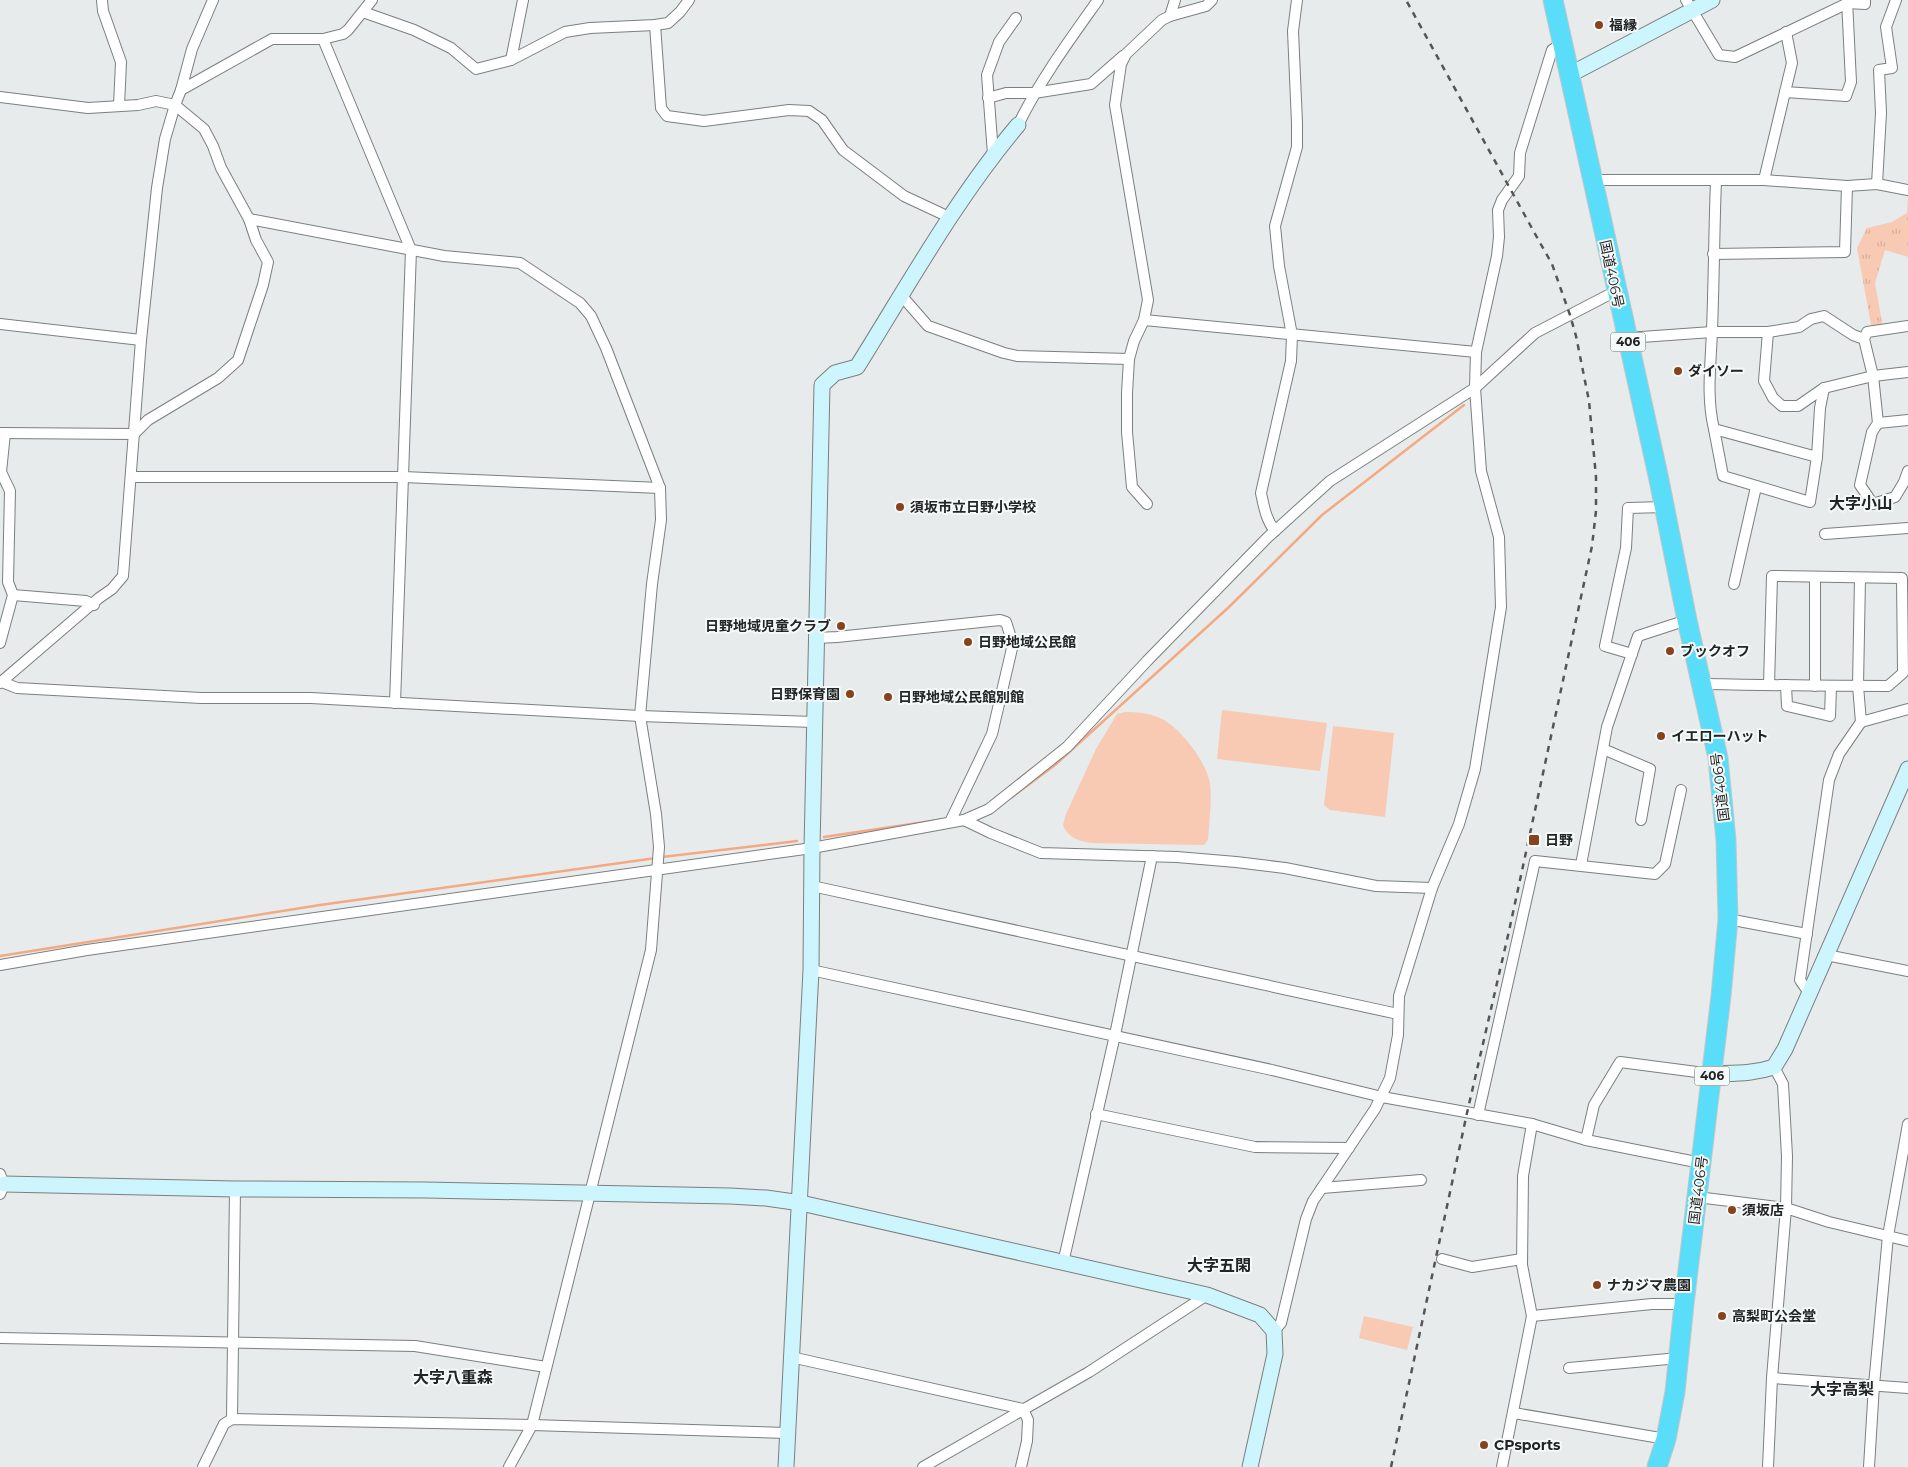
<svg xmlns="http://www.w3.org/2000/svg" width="1908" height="1467" font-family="Montserrat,'Noto Sans JP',sans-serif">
	<defs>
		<pattern id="park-tufts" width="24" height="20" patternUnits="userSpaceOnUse" patternTransform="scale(1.25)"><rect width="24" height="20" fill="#f8cab4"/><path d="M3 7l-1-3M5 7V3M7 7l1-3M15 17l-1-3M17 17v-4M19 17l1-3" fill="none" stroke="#d4ad9b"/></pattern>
	</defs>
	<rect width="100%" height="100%" fill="#e7ebec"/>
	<g fill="#f8cab4">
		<path d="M1222,710L1327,723L1320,771L1217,759Z"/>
		<path d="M1125,712C1138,712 1151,713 1162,719C1181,729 1203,758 1209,779C1213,793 1209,824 1208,840L1204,845L1091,843C1079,841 1068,838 1063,825L1066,814L1096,749L1117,714Z"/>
		<path d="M1333,726L1394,733L1385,817L1330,810L1324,805Z"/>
		<path d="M1364,1316L1413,1327L1407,1350L1359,1338Z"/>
	</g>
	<path fill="url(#park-tufts)" d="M1908,196V257L1885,250L1875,283L1883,328L1872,330L1857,248L1867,228L1892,222L1907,213Z"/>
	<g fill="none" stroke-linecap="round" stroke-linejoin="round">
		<g stroke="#f4a983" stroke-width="2.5">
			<path d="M1012,797L1055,765L1229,607L1322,515L1464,405"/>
			<path d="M824,837L945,819"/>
			<path d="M662,857L797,841"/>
			<path d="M0,956L320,905L656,858"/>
		</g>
		<defs>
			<g id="street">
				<path d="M102,0L103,11L121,62L119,106"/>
				<path d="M1686,0L1719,55L1735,57L1848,3L1865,4V0"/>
				<path d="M363,12L414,30L451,48L476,69L511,60L565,32L590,28L655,25L668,23L680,12L689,0"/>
				<path d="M1170,16L1206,6L1212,0"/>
				<path d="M655,25L661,108L667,116L704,121L789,110L809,111L822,120L843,150L904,196L951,218"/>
				<path d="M1786,32L1792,63L1785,92L1846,96L1851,82L1847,0"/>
				<path d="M323,39L411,250L395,703"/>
				<path d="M511,60L523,0"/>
				<path d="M181,90L272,39H323L343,34L348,30L372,0"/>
				<path d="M0,97L88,108L138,105L156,101L175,105L204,129L213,146L221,168L249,219L256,240L268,262L263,285L238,360L218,378L148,420L134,434L0,433"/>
				<path d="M988,98L1006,93H1034L1091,84L1123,56"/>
				<path d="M1018,125C1040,80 1069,41 1098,0"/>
				<path d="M993,154L987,75L999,42L1016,18"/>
				<path d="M1592,180H1764L1847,186L1877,184L1908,190"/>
				<path d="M1764,180L1785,92"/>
				<path d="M1716,181C1714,231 1714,280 1712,330C1711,364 1706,396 1714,429L1817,457L1820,408L1824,388"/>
				<path d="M1877,184L1881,113L1879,70L1892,68L1886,27L1896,0"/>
				<path d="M249,219L444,256L520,263L580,303L591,316L606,348L660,488L661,520L652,584L640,716L656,814L659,847L651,950L532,1425L509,1467"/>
				<path d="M1713,254L1845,252L1847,186"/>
				<path d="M901,295L928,326L1004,353L1017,356L1129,359"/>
				<path d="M1144,320L1476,352"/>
				<path d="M0,324L141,340"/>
				<path d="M1908,326L1867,332L1864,339L1873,376L1878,423L1872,432L1860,485L1873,504L1895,497L1904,482L1908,471"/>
				<path d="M1768,332L1799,327L1811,319L1824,316L1853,335L1864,339"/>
				<path d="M1627,338L1712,332H1768L1764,381L1773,398L1782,406H1798L1824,388L1873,376L1908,372"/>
				<path d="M1878,423L1908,420"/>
				<path d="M1714,429L1723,476L1810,502L1817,457"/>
				<path d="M131,477H403L660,488"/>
				<path d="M1147,504L1132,487L1127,432V393L1129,359L1134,341L1144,320L1148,300L1115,105L1121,64L1126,54L1162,20L1170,16L1175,0"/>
				<path d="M1275,531C1266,520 1264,507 1261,493L1291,361L1292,335L1279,266L1275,226L1297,147V123L1293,31L1297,0"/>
				<path d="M1825,534L1908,528"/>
				<path d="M1860,578L1858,686L1861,722L1908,709"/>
				<path d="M1734,584L1756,487"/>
				<path d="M13,595L86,601L94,605"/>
				<path d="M816,638L837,637L1000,620L1006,622L1013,644L992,734L950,822"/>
				<path d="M0,643L13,595L8,582L10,491L1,472L5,433"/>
				<path d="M1632,654L1605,646L1626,548L1628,508L1664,507"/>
				<path d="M2,682L17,688L201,698H311L640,716L814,722"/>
				<path d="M0,683L99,598L112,589L123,576L141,340L157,188L165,139L175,105L181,90L192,49L213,0"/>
				<path d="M1702,684C1764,685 1826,686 1888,686L1903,673L1902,578L1772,576L1769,685"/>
				<path d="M1786,685L1787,706L1830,716L1831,686"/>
				<path d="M1815,686V577"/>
				<path d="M1603,749L1650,769L1641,820"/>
				<path d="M964,820L991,833L1041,853L1177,857L1236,862L1285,868L1376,886L1432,888"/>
				<path d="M1581,865L1607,727L1638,636L1687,620"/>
				<path d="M812,886L1398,1014"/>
				<path d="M1728,919L1807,934"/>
				<path d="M1826,955L1908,971"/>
				<path d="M0,965L87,950L812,848L964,820L989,809L1067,747L1147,661L1267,538L1330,481L1475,388L1535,333L1616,291"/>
				<path d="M811,970L1272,1070L1382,1097L1532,1124L1586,1140L1701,1163"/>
				<path d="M1809,993L1800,980L1829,780L1839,754L1861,722"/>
				<path d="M1096,1114L1255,1147L1349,1148"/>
				<path d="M1478,1115L1535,861L1655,874L1665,864L1681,790"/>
				<path d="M1586,1140L1594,1105L1620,1062L1712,1074"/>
				<path d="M0,1174L4,1185L0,1194"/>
				<path d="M1322,1188L1421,1180"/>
				<path d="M1697,1197L1786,1208L1829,1222L1908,1241"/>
				<path d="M1442,1259L1472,1267L1522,1259"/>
				<path d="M1063,1263L1115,1035L1152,856"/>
				<path d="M1532,1316L1652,1304H1684"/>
				<path d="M1274,1331L1281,1323L1306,1219L1313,1201L1375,1109L1390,1078L1398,1035L1399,996L1432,888L1459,824L1475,769L1501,607L1499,537L1481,471L1475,388L1476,352L1497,256L1499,237L1498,210L1502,200L1519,176L1520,153L1552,50L1562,43"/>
				<path d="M0,1338L415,1346L546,1367"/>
				<path d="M791,1357L1023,1409L1028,1420L1027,1441L1021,1467"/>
				<path d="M1569,1368L1679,1358"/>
				<path d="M1772,1378L1908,1388"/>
				<path d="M1514,1413L1666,1439"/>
				<path d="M232,1419L235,1189"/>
				<path d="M203,1467L224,1424L232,1419L532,1425L787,1433"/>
				<path d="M923,1467L1089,1372L1207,1295"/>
				<path d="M1502,1467L1532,1316L1522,1265L1523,1176L1532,1124"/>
				<path d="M1768,1467L1772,1378L1786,1208L1787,1156L1783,1084L1774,1067"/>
				<path d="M1869,1467L1874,1385L1888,1236L1908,1124"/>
			</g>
			<g id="secondary">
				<path d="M1569,75L1712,0"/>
				<path d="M1712,1074C1733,1073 1753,1074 1774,1067L1785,1049L1908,769"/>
				<path d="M4,1184L235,1189L426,1190L730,1196L766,1198L801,1203L1207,1295L1260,1315L1274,1331L1275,1354L1250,1467"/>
				<path d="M786,1467L811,970L812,848L822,385L835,373L857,367C907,287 957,197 1018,125"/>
			</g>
			<path id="highway" d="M1553,0L1658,475L1687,620L1718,758L1726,840L1728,919L1721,996L1684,1304L1675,1392L1666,1439L1657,1467"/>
		</defs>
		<use href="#street" stroke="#7b7f80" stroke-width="12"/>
		<use href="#secondary" stroke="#7b7f80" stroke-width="17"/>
		<use href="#highway" stroke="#c6c6c6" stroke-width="21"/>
		<use href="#street" stroke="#fff" stroke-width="10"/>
		<use href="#secondary" stroke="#cdf5fd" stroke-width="15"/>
		<use href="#highway" stroke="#59ddf8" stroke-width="19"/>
		<path stroke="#545656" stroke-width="2.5" stroke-dasharray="6 6" stroke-linecap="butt" d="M1391,1467L1467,1113L1509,931L1592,546L1596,511V477L1589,401L1576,336L1570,315L1552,264L1539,241L1406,0"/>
	</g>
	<g fill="#89431c" stroke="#f4f9fa" stroke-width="2">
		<circle cx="1599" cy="25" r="5"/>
		<circle cx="1678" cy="371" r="5"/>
		<circle cx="900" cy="507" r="5"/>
		<circle cx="841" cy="626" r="5"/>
		<circle cx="968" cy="642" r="5"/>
		<circle cx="1670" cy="651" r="5"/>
		<circle cx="850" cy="694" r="5"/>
		<circle cx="888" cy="697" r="5"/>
		<circle cx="1661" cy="736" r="5"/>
		<rect x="1528" y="834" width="12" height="12" rx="2.5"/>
		<circle cx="1732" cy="1210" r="5"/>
		<circle cx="1597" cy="1285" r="5"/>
		<circle cx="1722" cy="1316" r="5"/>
		<circle cx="1484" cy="1445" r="5"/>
	</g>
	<g text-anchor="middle" stroke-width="4" stroke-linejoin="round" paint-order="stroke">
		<g fill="#f4f9fa" stroke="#626464" stroke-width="1">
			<rect x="1610.5" y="332.5" width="35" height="19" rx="4"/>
			<rect x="1694.5" y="1066.5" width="35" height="19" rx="4"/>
		</g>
		<g font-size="12" font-weight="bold" fill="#232424">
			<text x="1628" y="346">406</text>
			<text x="1712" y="1080">406</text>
		</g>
		<g font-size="14" font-weight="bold" fill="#232424" stroke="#f4f9fa" text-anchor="start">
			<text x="1609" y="30">福縁</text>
			<text x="1688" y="376">ダイソー</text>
			<text x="910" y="512">須坂市立日野小学校</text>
			<text x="831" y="631" text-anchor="end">日野地域児童クラブ</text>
			<text x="978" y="647">日野地域公民館</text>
			<text x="1680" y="656">ブックオフ</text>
			<text x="840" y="699" text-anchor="end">日野保育園</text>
			<text x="898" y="702">日野地域公民館別館</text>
			<text x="1671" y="741">イエローハット</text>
			<text x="1545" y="845">日野</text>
			<text x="1742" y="1215">須坂店</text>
			<text x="1607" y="1290">ナカジマ農園</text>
			<text x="1732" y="1321">高梨町公会堂</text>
			<text x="1494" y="1450">CPsports</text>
		</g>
		<g font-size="14" fill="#232424" stroke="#f4f9fa">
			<text transform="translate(1612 274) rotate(78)" y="5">国道406号</text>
			<text transform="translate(1720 787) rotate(-97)" y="5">国道406号</text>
			<text transform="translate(1698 1190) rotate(-83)" y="5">国道406号</text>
		</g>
		<g font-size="16" font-weight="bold" fill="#232424" stroke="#f4f9fa">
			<text x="1861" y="509">大字小山</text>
			<text x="1219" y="1271">大字五閑</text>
			<text x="453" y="1383">大字八重森</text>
			<text x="1842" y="1395">大字高梨</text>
		</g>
	</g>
</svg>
